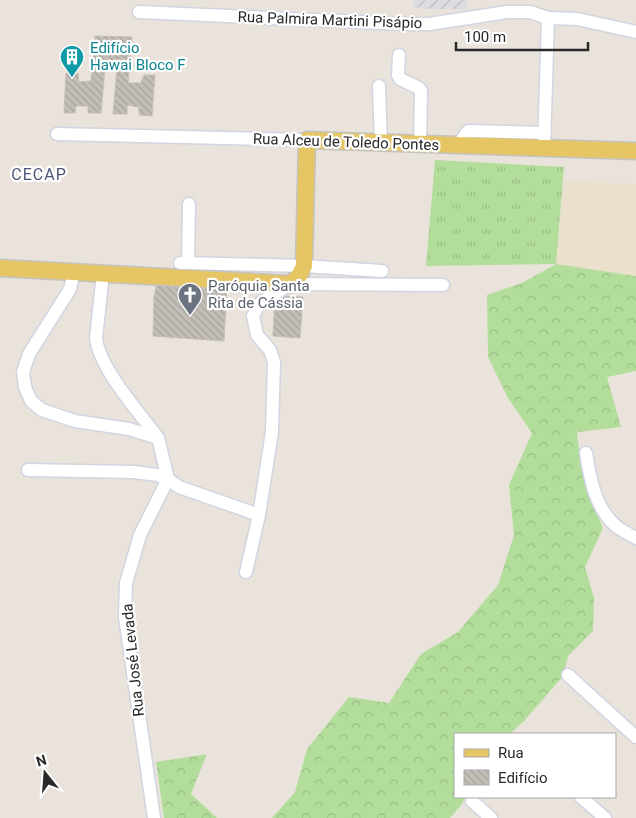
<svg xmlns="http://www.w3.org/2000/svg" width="636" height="818" font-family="Roboto,sans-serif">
	<defs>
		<pattern id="industrial-furrows" width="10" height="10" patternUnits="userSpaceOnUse" patternTransform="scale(1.25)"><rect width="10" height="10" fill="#dedce3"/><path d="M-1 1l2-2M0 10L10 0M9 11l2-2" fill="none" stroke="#bebdc3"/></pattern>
		<pattern id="grass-tufts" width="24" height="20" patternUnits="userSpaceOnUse" patternTransform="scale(1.25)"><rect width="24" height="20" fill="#b3dd9b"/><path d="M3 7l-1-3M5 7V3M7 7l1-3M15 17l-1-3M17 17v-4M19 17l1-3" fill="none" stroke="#9abe86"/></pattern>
		<pattern id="forest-crowns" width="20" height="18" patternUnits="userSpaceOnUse" patternTransform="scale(1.25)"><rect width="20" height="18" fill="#b3dd9b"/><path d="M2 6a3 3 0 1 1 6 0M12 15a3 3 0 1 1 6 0" fill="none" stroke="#9abe86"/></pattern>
		<pattern id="building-back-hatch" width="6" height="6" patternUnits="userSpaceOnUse" patternTransform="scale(1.25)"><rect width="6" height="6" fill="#c3beb7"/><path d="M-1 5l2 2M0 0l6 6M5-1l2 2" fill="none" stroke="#a8a39d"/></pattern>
	</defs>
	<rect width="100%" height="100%" fill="#eae3db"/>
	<path fill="url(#industrial-furrows)" d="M414,0H468L466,9H423L412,6Z"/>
	<path fill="#ebe0cc" d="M564,181L636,184V276L556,264Z"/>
	<path fill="url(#grass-tufts)" d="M435,160L564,167L556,264L426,266Z"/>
	<g fill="url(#forest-crowns)">
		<path d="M556,264L636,276V371L607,377L621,427L577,432C580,465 590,497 603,528L585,567L594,598L593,631L568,656L563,676L525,720L510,734H455V797H465L462,804L450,818H272L295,792L307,749L349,697L389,703L421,654L458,632L498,585L514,535L509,485L532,433L508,398L488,357L487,295L522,283Z"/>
		<path d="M207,754L191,794L217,818H164L156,762Z"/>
	</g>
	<g fill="url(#building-back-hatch)" stroke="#c5bfb5">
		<path d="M95,36L132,37L128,83H141L144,75H155L152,116L139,115V107L127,105V114H113L117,69L105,68L101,113H88V106H76L75,113H64L66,73H78L79,82L91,81Z"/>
		<path d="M158,279L227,283L224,341L153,336L154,296Z"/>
		<path d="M275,296L303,297L300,338L273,336Z"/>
	</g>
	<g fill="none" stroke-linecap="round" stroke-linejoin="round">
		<defs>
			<g id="minor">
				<path d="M139,12L406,24H429L507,12H530L548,18L577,19L636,32"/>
				<path d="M399,55L398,75L400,79L419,88L421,91L420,144"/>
				<path d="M379,86L381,143"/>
				<path d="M57,134L307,140"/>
				<path d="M458,145L468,131L545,133"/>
				<path d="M544,148L548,18"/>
				<path d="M180,263L304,266L382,271"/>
				<path d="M188,263L189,204"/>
				<path d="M74,272L70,289L29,354L23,372L25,387L31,401L42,410L75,421L129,429L158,438L168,479"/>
				<path d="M103,273L96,338C99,368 139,412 158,438"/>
				<path d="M586,453C590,478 595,508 616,526C622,531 629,534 636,538"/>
				<path d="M28,470L134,472L157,475L168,479L179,487L259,515"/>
				<path d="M246,572L259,515L272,432L274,362L270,350L257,335L253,316L260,303L291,284L443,285"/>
				<path d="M568,675L636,737"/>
				<path d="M581,797L605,818"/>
				<path d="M472,801L491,818"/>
				<path d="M154,818L125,617L126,583L140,535L168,479"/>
			</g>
			<path id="major" d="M0,268L291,284L299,276L304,266L307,140L636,151"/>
		</defs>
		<use href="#minor" stroke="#d1d4e1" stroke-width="15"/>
		<use href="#major" stroke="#c3c3c3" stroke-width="19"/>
		<use href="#minor" stroke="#fff" stroke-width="12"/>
		<use href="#major" stroke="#e6c564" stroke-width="16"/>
	</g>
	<defs>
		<symbol id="building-pin" viewBox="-11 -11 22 30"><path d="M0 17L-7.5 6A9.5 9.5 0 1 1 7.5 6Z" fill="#0f9aa8" stroke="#fff"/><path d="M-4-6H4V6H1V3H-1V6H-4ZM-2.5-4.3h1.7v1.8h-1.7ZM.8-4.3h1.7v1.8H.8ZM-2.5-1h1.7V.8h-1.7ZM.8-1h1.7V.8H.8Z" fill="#fff"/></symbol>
		<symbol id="church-pin" viewBox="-11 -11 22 30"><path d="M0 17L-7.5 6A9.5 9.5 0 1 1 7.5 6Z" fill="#6b7280" stroke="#fff"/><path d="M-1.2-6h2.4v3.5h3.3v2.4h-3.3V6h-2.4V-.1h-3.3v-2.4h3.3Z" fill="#fff"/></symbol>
	</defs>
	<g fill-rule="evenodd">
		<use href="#building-pin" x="58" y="43" width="28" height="38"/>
		<use href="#church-pin" x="176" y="281" width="28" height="38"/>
	</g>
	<g text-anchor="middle" stroke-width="4.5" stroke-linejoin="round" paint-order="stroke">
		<g font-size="15" fill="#292929" stroke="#fff">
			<text transform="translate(330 20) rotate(2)" y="5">Rua Palmira Martini Pisápio</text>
			<text transform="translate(346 142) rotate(2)" y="5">Rua Alceu de Toledo Pontes</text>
			<text transform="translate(133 660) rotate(-96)" y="5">Rua José Levada</text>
		</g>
		<g font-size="15" fill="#0d838f" stroke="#fff" text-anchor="start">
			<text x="90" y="53">Edifício<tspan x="90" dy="17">Hawai Bloco F</tspan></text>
		</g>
		<g font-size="15" fill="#5b616d" stroke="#fff" text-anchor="start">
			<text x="208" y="291">Paróquia Santa<tspan x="208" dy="17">Rita de Cássia</tspan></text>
		</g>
		<g font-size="16" letter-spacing="1" fill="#4d5576" stroke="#fff">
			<text x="39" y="180">CECAP</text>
		</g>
	</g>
	<rect x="454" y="733" width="162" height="65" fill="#ffffff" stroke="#a9a9a9"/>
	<rect x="464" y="749" width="25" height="8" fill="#e6c564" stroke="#a9a9a9"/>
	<text x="498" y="758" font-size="15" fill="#292929">Rua</text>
	<rect x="464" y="770" width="25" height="15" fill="url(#building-back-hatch)" stroke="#a9a9a9"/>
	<text x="498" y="783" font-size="15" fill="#292929">Edifício</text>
	<g transform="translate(45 773) rotate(343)" stroke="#ffffff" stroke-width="4" paint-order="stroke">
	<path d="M0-4L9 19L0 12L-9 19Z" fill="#292929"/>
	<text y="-8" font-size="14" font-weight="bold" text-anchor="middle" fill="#292929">N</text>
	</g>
	<path d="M456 42v8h132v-8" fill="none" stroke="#292929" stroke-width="2.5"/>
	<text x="464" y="42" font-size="15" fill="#292929" stroke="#ffffff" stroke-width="4" paint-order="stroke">100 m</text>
</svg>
